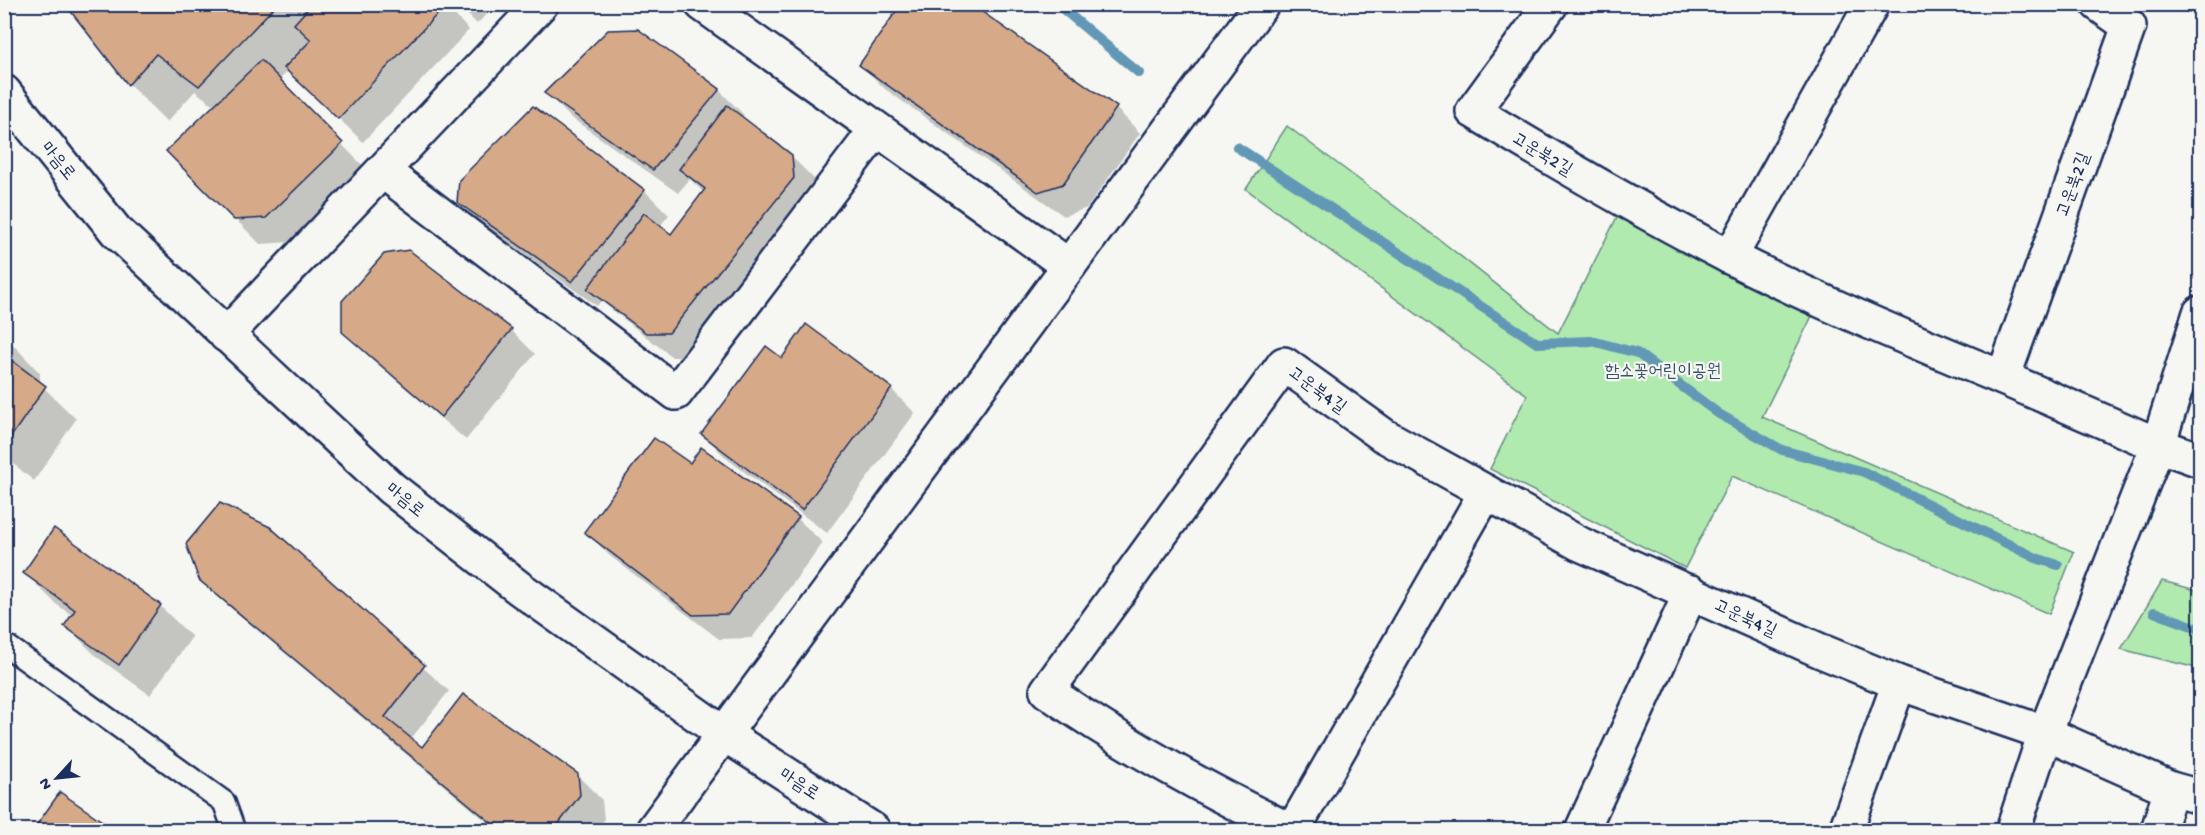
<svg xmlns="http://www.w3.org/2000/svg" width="2205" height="835" font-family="'Gochi Hand','Poor Story',sans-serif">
	<rect width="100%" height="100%" fill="#f6f6f2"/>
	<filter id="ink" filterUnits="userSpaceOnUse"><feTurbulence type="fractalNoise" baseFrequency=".0167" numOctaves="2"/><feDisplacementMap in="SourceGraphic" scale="12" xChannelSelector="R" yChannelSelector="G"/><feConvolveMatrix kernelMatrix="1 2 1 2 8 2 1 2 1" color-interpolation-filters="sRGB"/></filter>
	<g filter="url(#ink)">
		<g fill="#b1eaae" stroke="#668c86" stroke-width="1.5">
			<path d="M1287,126L1440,240L1558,333L1617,217L1812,316L1762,417L2074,552L2049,614L1732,476L1685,568L1490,469L1527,395L1246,189Z"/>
			<path d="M2162,581L2200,591V669L2121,649Z"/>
		</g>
		<g fill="#0003">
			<path d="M66,4H444L469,30L363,142L289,70L279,80L366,169L291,242L260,244L168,151L215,106L195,91L167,122L129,84Z"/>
			<path d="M457,4H496L477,24Z"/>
			<path d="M938,15L1116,108L1140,133L1087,208L1064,216L885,89L861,65Z"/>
			<path d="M637,31L719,90L744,115L741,118L791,156L816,181L818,203L694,357H672L601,301L597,306L484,226L459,202L533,108L645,191L669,215L659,227L672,236L704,193L690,179L678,193L570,117L546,93Z"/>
			<path d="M511,330L535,354L466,440L369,357L344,332Z"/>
			<path d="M4,335L40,373V384L76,419L34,481L4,456Z"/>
			<path d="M782,360L891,389L915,413L827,533L727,459L703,434Z"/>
			<path d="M701,449L798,519L823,543L752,638L719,639L610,556L586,532L690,465Z"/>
			<path d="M269,528L449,691L410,740L422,749L577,775L602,800L604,820L596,830H497L226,604L201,579Z"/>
			<path d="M54,531L160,606L192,637L150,695L97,657L66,626L73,616L56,604L25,573Z"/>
			<path d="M61,794L112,830H35Z"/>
		</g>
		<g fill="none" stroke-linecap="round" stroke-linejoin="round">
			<g stroke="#6298b6" stroke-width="10">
				<path d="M1057,4L1139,73"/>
				<path d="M1237,147L1537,343L1592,341L1637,353L1719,414L1782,450L1864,472L2036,558L2058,565"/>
				<path d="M2154,612L2200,629"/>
			</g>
		</g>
		<g fill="#d6a988" stroke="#1b2f5e" stroke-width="1.5">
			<path d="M65,4H277L199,86L156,54L128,85Z"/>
			<path d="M312,4H446V5L338,119L284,68L311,40L294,24Z"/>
			<path d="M901,4H926L938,13L943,4H971L1117,107L1063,184L1038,192L859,65Z"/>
			<path d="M638,29L720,89L653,170L544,93L608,30Z"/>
			<path d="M261,60L343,143L266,218L234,220L166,151Z"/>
			<path d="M727,105L792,155L794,178L669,333H646L587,289L644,213L671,234L705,189L679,169Z"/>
			<path d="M533,106L645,190L572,282L457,202L459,180Z"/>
			<path d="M409,250L512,329L441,417L342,332V301L384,254Z"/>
			<path d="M806,324L892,388L802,510L701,434L766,346L782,358Z"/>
			<path d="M4,335L10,341V359L46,386L4,447Z"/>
			<path d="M654,438L690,463L701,447L799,517L728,614L693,615L584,532Z"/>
			<path d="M220,503L270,527L425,665L385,717L422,747L463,694L578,774L580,795L554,830H500L199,580L186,544Z"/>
			<path d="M54,528L161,605L119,665L64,626L75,610L23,573Z"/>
			<path d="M60,792L115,830H33Z"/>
		</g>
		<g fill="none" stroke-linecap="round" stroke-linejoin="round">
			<defs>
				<path id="lane" d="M4,644L224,802L234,830"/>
				<g id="street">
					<path d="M702,4L1069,266"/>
					<path d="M1551,4L1473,111C1557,162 1642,212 1730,257C1819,302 1911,340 2003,378L2129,26L2098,4"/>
					<path d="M384,172L676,393L876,130"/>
					<path d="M1730,257L1872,4"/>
					<path d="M226,335L541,4"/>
					<path d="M2003,378L2158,445L2200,460"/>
					<path d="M1289,830C1205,789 1124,745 1047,691L1284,364L1383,435L1580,544L1821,651L1899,683L2045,733L2171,789"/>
					<path d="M1293,830L1486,492"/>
					<path d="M1582,830L1691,592"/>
					<path d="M1846,830L1899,683"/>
					<path d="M2158,830L2171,789L2200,797"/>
				</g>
				<g id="secondary">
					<path d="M4,92L116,231L391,488L519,588L724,734L873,830"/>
					<path d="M653,830L1262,4"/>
					<path d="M2013,830L2045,733L2158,445L2200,313"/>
				</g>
			</defs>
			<use href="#lane" stroke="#1b2f5e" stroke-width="26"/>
			<use href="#street" stroke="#1b2f5e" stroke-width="38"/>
			<use href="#secondary" stroke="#1b2f5e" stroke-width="38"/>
			<use href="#lane" stroke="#f6f6f2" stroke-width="21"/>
			<use href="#street" stroke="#f6f6f2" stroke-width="33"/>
			<use href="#secondary" stroke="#f6f6f2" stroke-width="33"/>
		</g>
	</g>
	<g text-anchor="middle" stroke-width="4.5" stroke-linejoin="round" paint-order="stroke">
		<g font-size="18" fill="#1b2f5e" stroke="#f6f6f2">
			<text transform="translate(1543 153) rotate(31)" y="6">고운북2길</text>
			<text transform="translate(59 160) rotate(51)" y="6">마음로</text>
			<text transform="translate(2072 184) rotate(-70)" y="6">고운북2길</text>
			<text transform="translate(1318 389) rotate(36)" y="6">고운북4길</text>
			<text transform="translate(406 499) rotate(39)" y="6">마음로</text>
			<text transform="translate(1746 617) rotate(25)" y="6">고운북4길</text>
			<text transform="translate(800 783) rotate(33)" y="6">마음로</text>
		</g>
		<g font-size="18" fill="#39546e" stroke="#f6f6f2">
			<text x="1663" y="376">함소꽃어린이공원</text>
		</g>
	</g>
	<rect width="2205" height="835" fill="none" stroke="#f6f6f2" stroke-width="24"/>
	<rect x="12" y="12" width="2181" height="811" fill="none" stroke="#1b2f5e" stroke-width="2" filter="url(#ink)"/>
	<g transform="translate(57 778) rotate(243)" stroke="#f6f6f2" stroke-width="4.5" paint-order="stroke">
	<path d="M0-4.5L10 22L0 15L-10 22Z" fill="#1b2f5e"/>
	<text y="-9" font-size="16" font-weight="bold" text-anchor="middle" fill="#1b2f5e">N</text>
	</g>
</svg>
